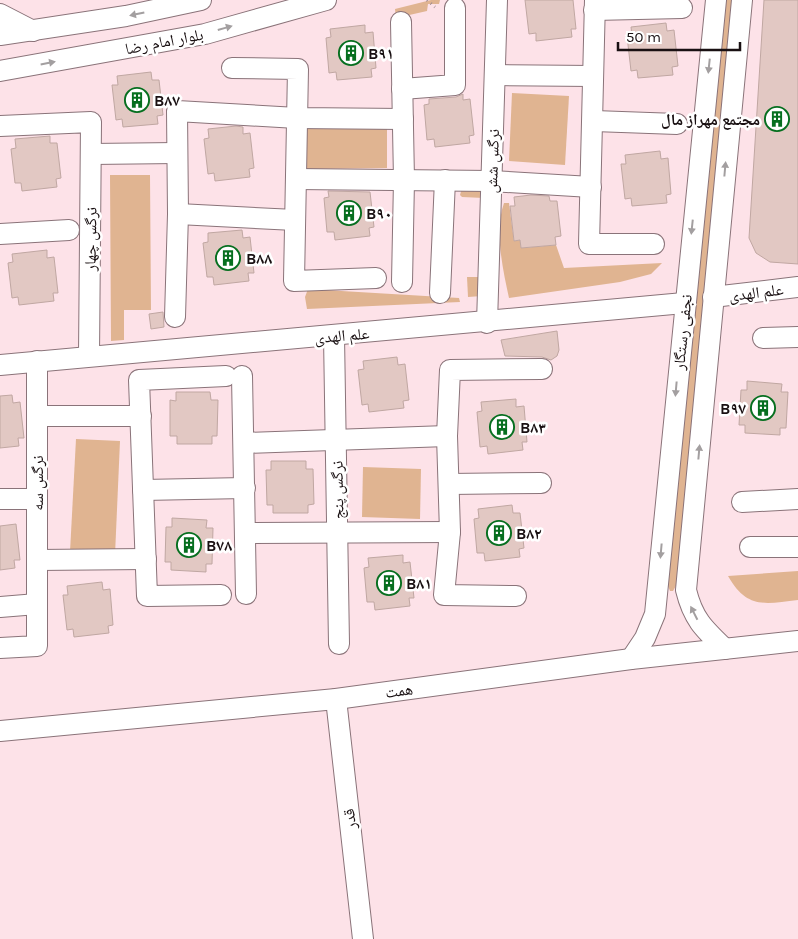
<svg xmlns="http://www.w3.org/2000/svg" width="798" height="939" font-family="Karla,'Noto Naskh Arabic',sans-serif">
	<rect width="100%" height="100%" fill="#fde2e8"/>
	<g fill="#e0b491">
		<path d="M431,0H440L439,4H428L427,11L396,18L395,9Z"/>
		<path d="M723,0H732L677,584L673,591H670L668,586Z"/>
		<path d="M512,93L569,96L565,165L509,161Z"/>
		<path d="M306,128H387V168L307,169Z"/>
		<path d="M110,175H150L151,310H124V340L111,341Z"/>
		<path d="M462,188L483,191L484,198L462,197L460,195Z"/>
		<path d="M504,203H509L514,241L520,240L521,248L556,245L564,268L662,263L651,274L620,282L509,298C503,270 494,231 504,203Z"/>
		<path d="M467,277H481L482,296L468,297Z"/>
		<path d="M308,289L459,298L460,302L307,309L305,297Z"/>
		<path d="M76,439L120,441L115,555L70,552Z"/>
		<path d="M363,467L421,469L420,519L362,517Z"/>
		<path d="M798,571V600C764,604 747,609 728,576Z"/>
	</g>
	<g fill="#e2c8c3" stroke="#c0a7a2">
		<path d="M525,0H573L576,29H571L572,37L536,41V33L529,34Z"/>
		<path d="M764,0H798V264L770,262L756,253L749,238Z"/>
		<path d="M666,23L667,31L674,30L678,66L672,67L673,75L638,78L637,70L631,71L627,36H632L631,27Z"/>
		<path d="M365,25V33L373,32L376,68L371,69L372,77L337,80L336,72L329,73L326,38L331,37L330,29Z"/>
		<path d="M151,72L152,80H159L163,115L157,116L158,124L123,127L122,119L116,120L112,85H118L117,76Z"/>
		<path d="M463,94V100L470,99L474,135L469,136L470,143L435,147L434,139L427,140L424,105L429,104V99L456,97Z"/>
		<path d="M236,126L243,127V134L250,133L254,168L249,169L250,177L215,181L214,173L208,174L204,139L209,138L208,129Z"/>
		<path d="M50,136V143H57L61,178L56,179L57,187L22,191L21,183H15L11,149L16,148L15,139Z"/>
		<path d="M660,151L661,159L668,158L671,194L666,195L667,203L632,206L631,198L625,199L621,164H626L625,155Z"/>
		<path d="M328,191L370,192L374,227L369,228L370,236L335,240L334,232H327L324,198L329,197Z"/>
		<path d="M531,195L549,196L550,201H557L561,236L555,237L556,245L521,248L520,240L514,241L510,206H515L514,197Z"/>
		<path d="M242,230L243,238L250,237L254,273H248L249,281L214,285L213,277H207L203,243L208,242V233Z"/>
		<path d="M47,250V258L54,257L58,293H53L54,301L19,305L18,297L12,298L8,263L13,262L12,254Z"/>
		<path d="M163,312L164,327L151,329L149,314Z"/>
		<path d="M557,331L559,350L557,356L551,360L542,357L505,356L501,340Z"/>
		<path d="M397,357L398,365L405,364L409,400L403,401L404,408L369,412L368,404L362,405L358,370L364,369L363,361Z"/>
		<path d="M747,381L782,384L781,392H788L786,428H780V435L745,433V425H739L741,390H747Z"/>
		<path d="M176,392H210L211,400H218L217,436H212V444H177V436H170V400L176,401Z"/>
		<path d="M12,395L13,403L20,402L24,438H18L19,446L0,448V396Z"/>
		<path d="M516,399V407L524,406L527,442H522L523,450L488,454L487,446L480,447L477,412L482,411L481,402Z"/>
		<path d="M271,461H306V469H313L314,504L308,505V513H273V505H267L266,470H271Z"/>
		<path d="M512,505L513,513H520L524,548L519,549L520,557L485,561L484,553H477L474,519L479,518L478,509Z"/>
		<path d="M172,518L207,520L206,528H213L212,564H206V572L171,570V562H165L166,527H172Z"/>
		<path d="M16,524L20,560H14L15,568L0,570V526Z"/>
		<path d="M403,555V563L410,562L414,598H409L410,606L375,610L374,602H367L364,568L369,567L368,558Z"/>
		<path d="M102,582L103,590L110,589L113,625L108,626L109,633L74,637L73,629L67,630L63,595H68L67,586Z"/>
	</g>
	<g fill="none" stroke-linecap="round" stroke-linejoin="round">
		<defs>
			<g id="minor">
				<path d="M595,0L589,244H654"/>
				<path d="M594,10L682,8"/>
				<path d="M0,14L33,31"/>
				<path d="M401,22L404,180L402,282"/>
				<path d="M0,35L126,16L201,0"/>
				<path d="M232,68L298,69L294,281L376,278"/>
				<path d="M0,71L205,34L326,0"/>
				<path d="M495,75L593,76"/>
				<path d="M402,89L455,85V8"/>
				<path d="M594,121L677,124"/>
				<path d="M0,126L91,122L89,356"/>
				<path d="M91,154L177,153"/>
				<path d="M296,179L491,181L591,187"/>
				<path d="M178,214L295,220"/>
				<path d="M0,234L69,230"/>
				<path d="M440,293L445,180"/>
				<path d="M713,297L798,287"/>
				<path d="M175,317L178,214L177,111L297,118L403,119"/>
				<path d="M487,323L497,0"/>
				<path d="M334,336L339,644"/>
				<path d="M763,338L798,337"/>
				<path d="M0,365L684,303"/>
				<path d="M242,376L246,594"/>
				<path d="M37,416H141"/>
				<path d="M244,443L447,436"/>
				<path d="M449,484L541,483"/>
				<path d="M143,490L245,488"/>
				<path d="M0,499H37"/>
				<path d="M742,502L798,499"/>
				<path d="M245,533L450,532"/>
				<path d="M750,547H798"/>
				<path d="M37,560L146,559"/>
				<path d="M221,595L147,596L139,380L226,376"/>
				<path d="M516,596L444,595L450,532L447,436L450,370L542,369"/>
				<path d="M0,607L37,604"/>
				<path d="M0,648L37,646V361"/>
				<path d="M725,649C704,629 693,619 686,590L742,0"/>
				<path d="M631,659L645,638L655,614L716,0"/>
				<path d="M336,699L363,939"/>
				<path d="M0,731L336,699L631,659L798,641"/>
			</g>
		</defs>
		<use href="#minor" stroke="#8a7379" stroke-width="22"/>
		<path stroke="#9b888c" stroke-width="3" stroke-dasharray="1 4" stroke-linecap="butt" d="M427,0L435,7"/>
		<use href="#minor" stroke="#fff" stroke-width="20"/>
	</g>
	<defs><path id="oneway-solid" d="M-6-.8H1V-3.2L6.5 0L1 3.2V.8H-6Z" transform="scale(1.25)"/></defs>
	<g fill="#a39fa0">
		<use href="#oneway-solid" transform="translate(137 14) rotate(168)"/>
		<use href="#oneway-solid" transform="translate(225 28) rotate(-16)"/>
		<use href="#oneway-solid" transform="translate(48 63) rotate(-11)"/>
		<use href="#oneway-solid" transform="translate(709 66) rotate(96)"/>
		<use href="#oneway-solid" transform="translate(725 169) rotate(-85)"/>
		<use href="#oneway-solid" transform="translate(692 227) rotate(96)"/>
		<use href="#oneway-solid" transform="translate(676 389) rotate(95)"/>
		<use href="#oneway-solid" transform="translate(699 452) rotate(-85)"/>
		<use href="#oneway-solid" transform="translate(661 551) rotate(95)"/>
		<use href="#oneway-solid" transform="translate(694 613) rotate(-117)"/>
	</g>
	<defs>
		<symbol id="building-ring" viewBox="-11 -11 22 22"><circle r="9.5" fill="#fff" stroke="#066f1f" stroke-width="1.5"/><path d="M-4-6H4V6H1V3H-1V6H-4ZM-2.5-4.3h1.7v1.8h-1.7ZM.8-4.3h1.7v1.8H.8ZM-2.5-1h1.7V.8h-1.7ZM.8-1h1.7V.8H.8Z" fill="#066f1f"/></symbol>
	</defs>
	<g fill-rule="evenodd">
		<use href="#building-ring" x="337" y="39" width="28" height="28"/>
		<use href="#building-ring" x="123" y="86" width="28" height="28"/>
		<use href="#building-ring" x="763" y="105" width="28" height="28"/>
		<use href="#building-ring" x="335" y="199" width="28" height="28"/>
		<use href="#building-ring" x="214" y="244" width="28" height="28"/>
		<use href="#building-ring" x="749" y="394" width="28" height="28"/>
		<use href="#building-ring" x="488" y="413" width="28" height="28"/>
		<use href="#building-ring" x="485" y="519" width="28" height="28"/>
		<use href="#building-ring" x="175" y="531" width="28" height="28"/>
		<use href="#building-ring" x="375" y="569" width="28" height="28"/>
	</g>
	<g text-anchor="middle" stroke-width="5" stroke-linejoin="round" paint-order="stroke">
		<g font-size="16" fill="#191012" stroke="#fff">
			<text transform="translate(164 41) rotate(-11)" y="6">بلوار امام رضا</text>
			<text transform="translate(492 161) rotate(-88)" y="6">نرگس شش</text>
			<text transform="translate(90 239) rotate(-89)" y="6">نرگس چهار</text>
			<text transform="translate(756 292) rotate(-7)" y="6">علم الهدی</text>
			<text transform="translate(682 332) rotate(-84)" y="6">نجفی رستگار</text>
			<text transform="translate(342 335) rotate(-5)" y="6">علم الهدی</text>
			<text transform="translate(37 483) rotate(-90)" y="6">نرگس سه</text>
			<text transform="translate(337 490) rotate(-91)" y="6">نرگس پنج</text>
			<text transform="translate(399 690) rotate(-8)" y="6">همت</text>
			<text transform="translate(349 819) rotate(-97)" y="6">قدر</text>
		</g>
		<g font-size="16" font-weight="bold" fill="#191012" stroke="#fff" text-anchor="start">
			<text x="368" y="59">B۹۱</text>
			<text x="154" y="106">B۸۷</text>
			<text x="760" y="125" text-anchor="end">مجتمع مهراز مال</text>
			<text x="366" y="219">B۹۰</text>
			<text x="246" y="264">B۸۸</text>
			<text x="746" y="414" text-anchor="end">B۹۷</text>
			<text x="520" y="433">B۸۳</text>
			<text x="516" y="539">B۸۲</text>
			<text x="206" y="551">B۷۸</text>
			<text x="406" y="589">B۸۱</text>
		</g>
	</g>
	<path d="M618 42v8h122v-8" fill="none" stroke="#191012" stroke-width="2.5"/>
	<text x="626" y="42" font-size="15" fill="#191012" stroke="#ffffff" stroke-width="4" paint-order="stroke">50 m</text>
</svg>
